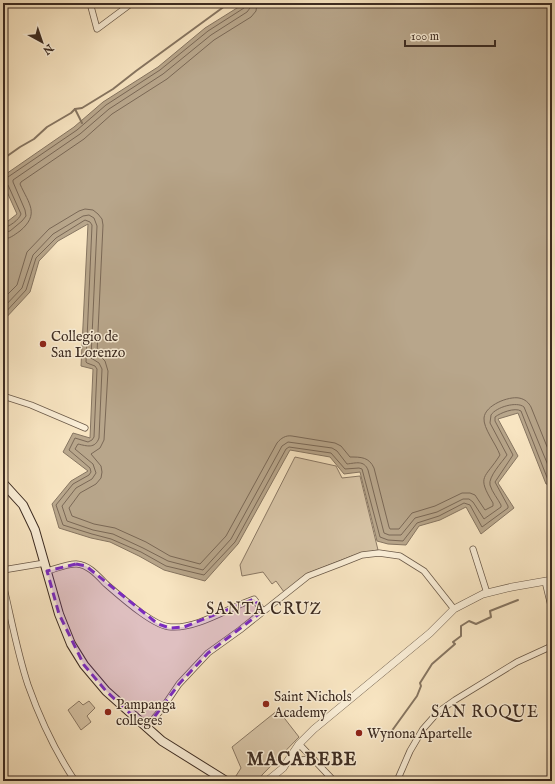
<svg xmlns="http://www.w3.org/2000/svg" width="555" height="784" font-family="'IM FELL English',serif">
	<rect width="100%" height="100%" fill="#f8e5c2"/>
	<filter id="stains"><feTurbulence type="fractalNoise" baseFrequency=".005" numOctaves="4"/><feColorMatrix values="0 0 0 0 .2 0 0 0 0 .09 0 0 0 0 .02 0 0 0 .5 -.17"/></filter>
	<radialGradient id="worn" r=".72"><stop offset=".6" stop-color="#630" stop-opacity="0"/><stop offset="1" stop-color="#630" stop-opacity=".3"/></radialGradient>
	<g fill="#d8c5a7" stroke="#8a7864">
		<path d="M295,457L336,466L342,478L360,476L378,550L352,556L306,574L284,592L276,581L272,584L263,572L242,576L240,565Z"/>
		<path d="M79,701L83,705L89,701L95,708L87,716L91,722L81,730L68,710Z"/>
		<path d="M278,710L299,737L262,775L259,781H238L234,779L241,768L232,747Z"/>
	</g>
	<path fill="#b8a68b" stroke="#867561" d="M245,3H552V485L546,484L518,413L498,419L518,456L498,483L514,508L481,534L466,507L440,520L419,526L406,545L388,544L377,541L360,472L344,474L330,457L290,450L238,544L205,581L164,570L139,556L110,542L91,538L59,528L52,504L71,481L88,471L63,452L73,433L90,438L93,369L81,366L88,224L58,241L39,261L30,292L3,321V225L17,214L3,183V176L74,127L103,102L158,67L205,28Z"/>
	<g fill="none" stroke-linecap="round" stroke-linejoin="round">
		<g stroke="#7a6856" stroke-width="1">
			<path d="M3,228C9,227 19,220 21,214L8,185L4,182L5,179L77,130L106,105L160,70L208,31L244,8L246,3"/>
			<path d="M3,233L10,231L22,221L26,216L25,210L13,182V180L80,134L109,109L163,74L211,35L247,12L250,8L251,3"/>
			<path d="M3,239C10,239 14,235 20,231C40,214 29,204 20,184L21,182L84,139L112,114L167,79L214,40L251,17L256,11L257,3"/>
			<path d="M3,299L17,285L27,252L49,229L79,211L85,209L93,210L98,214L102,219L103,225L97,353L105,361L108,371L104,440L100,448L91,454L101,466L102,472L101,478L96,484L80,493L69,508L72,516L94,524L115,528L146,542L170,556L200,564L226,536L277,443C281,438 286,435 292,436L335,443L341,446L350,457C361,457 369,457 374,468L389,527L390,529H399L412,513L435,506L462,493H470L475,495L485,510L493,506V503C476,475 485,479 500,455C496,444 483,428 484,418C485,405 509,396 519,398C525,399 529,403 531,407L552,459"/>
			<path d="M3,308L22,288L33,255L53,234L83,216L89,215L94,218L97,226L91,358L99,363L102,369L99,438C95,449 87,446 78,444L75,449L93,464L96,473L92,479L76,488L62,506L67,521L93,530L113,534L143,548L168,561L203,570L231,539L282,446L288,442L332,448L337,451L347,464C356,463 364,460 368,470L384,533L389,535H401L415,518L437,512L463,499H469L473,502L484,519L501,507V505C498,499 492,492 490,485C488,477 502,462 507,455L490,423L491,415C496,407 517,401 524,407L552,475"/>
			<path d="M3,315L26,290L36,258L56,238L85,220L90,222L92,225L86,362L87,363L95,366L97,369L94,437L92,440L88,442L75,438L69,450L90,468L91,472L89,475L73,484L56,505L63,525L92,534L111,539L141,552L166,566L204,575L235,542L286,449L289,447L331,453L345,469L359,468L362,469L380,537L388,540L403,541L417,523L439,516L464,503L470,505L482,527L508,508V506L495,482L513,455L495,421V417C500,413 515,407 521,411L548,480L552,481"/>
		</g>
		<g stroke="#867561" stroke-width="2">
			<path d="M75,109L82,123"/>
			<path d="M3,159L20,147L34,139L47,127L71,113L75,109L82,108L113,89L136,71L229,3"/>
			<path d="M391,732L417,696L421,686L420,683L432,664L455,644L453,642L461,636V626L469,621L476,624L491,617L490,611L518,600"/>
		</g>
		<defs>
			<g id="minor">
				<path d="M90,3L97,29L132,3"/>
				<path d="M3,396L31,405L85,428"/>
				<path d="M473,549L487,593"/>
				<path d="M3,570L45,563"/>
				<path d="M47,571C55,569 69,563 77,564C89,565 98,576 106,584C120,596 154,627 171,627C197,629 230,607 254,599L263,611"/>
				<path d="M545,581L552,610"/>
				<path d="M3,584C11,617 17,652 28,685C40,719 55,751 75,781"/>
				<path d="M146,728L162,709L179,684L208,653L240,630L308,576L342,563L362,555L379,553L400,556L424,571L454,609"/>
				<path d="M299,744L334,781"/>
				<path d="M288,761L313,759"/>
				<path d="M397,781L410,751L423,729L438,712L455,700L517,662L552,646"/>
			</g>
			<path id="tertiary" d="M267,781L283,768L299,744L314,729L430,633L454,609L483,594L512,587L552,580"/>
			<path id="secondary" d="M3,483L23,505L35,530L59,614L71,644L84,665L106,691L162,741L226,781"/>
		</defs>
		<use href="#minor" stroke="#6b5a49" stroke-width="7"/>
		<use href="#tertiary" stroke="#6b5a49" stroke-width="8"/>
		<use href="#secondary" stroke="#3c2b21" stroke-width="10"/>
		<use href="#minor" stroke="#faeed7" stroke-width="5.5"/>
		<use href="#tertiary" stroke="#faeed7" stroke-width="7"/>
		<use href="#secondary" stroke="#faeed7" stroke-width="8"/>
	</g>
	<path fill="#7b2cbf" fill-opacity="0.2" stroke="#7b2cbf" stroke-width="3" stroke-dasharray="8 5" stroke-linejoin="round" d="M76,564L86,566L158,624L170,628L184,627L254,599L263,611L208,653L179,684L146,728L106,691L84,665L59,614L47,571Z"/>
	<g fill="#8f2418" stroke="#faeed7" stroke-width="1.5">
		<circle cx="43" cy="344" r="4"/>
		<circle cx="266" cy="704" r="4"/>
		<circle cx="108" cy="712" r="4"/>
		<circle cx="359" cy="733" r="4"/>
	</g>
	<g text-anchor="middle" stroke-width="3" stroke-linejoin="round" paint-order="stroke">
		<g font-size="14" fill="#3c2b21" stroke="#faeed7" text-anchor="start">
			<text x="51" y="341">Collegio de<tspan x="51" dy="16">San Lorenzo</tspan></text>
			<text x="274" y="701">Saint Nichols<tspan x="274" dy="16">Academy</tspan></text>
			<text x="116" y="709">Pampanga<tspan x="116" dy="16">colleges</tspan></text>
			<text x="367" y="738">Wynona Apartelle</text>
		</g>
		<g font-size="16" letter-spacing="1" fill="#3c2b21" stroke="#faeed7">
			<text x="264" y="614">SANTA CRUZ</text>
			<text x="485" y="717">SAN ROQUE</text>
		</g>
		<g font-size="18" font-weight="bold" letter-spacing="1" fill="#3c2b21" stroke="#faeed7">
			<text x="302" y="765">MACABEBE</text>
		</g>
	</g>
	<rect width="555" height="784" fill="none" stroke="#f8e5c2" stroke-width="16"/>
	<rect x="4" y="4" width="547" height="776" fill="none" stroke="#3c2b21" stroke-width="2"/>
	<rect x="8" y="8" width="539" height="768" fill="none" stroke="#3c2b21"/>
	<g transform="translate(42 42) rotate(140)" stroke="#faeed7" stroke-width="3" paint-order="stroke">
	<path d="M0-3L7 15L0 10L-7 15Z" fill="#3c2b21"/>
	<text y="-6" font-size="11" font-weight="bold" text-anchor="middle" fill="#3c2b21">N</text>
	</g>
	<path d="M405 40v6h90v-6" fill="none" stroke="#3c2b21" stroke-width="2"/>
	<text x="411" y="40" font-size="12" fill="#3c2b21" stroke="#faeed7" stroke-width="3" paint-order="stroke">100 m</text>
	<rect width="100%" height="100%" filter="url(#stains)"/>
	<rect width="100%" height="100%" fill="url(#worn)"/>
</svg>
